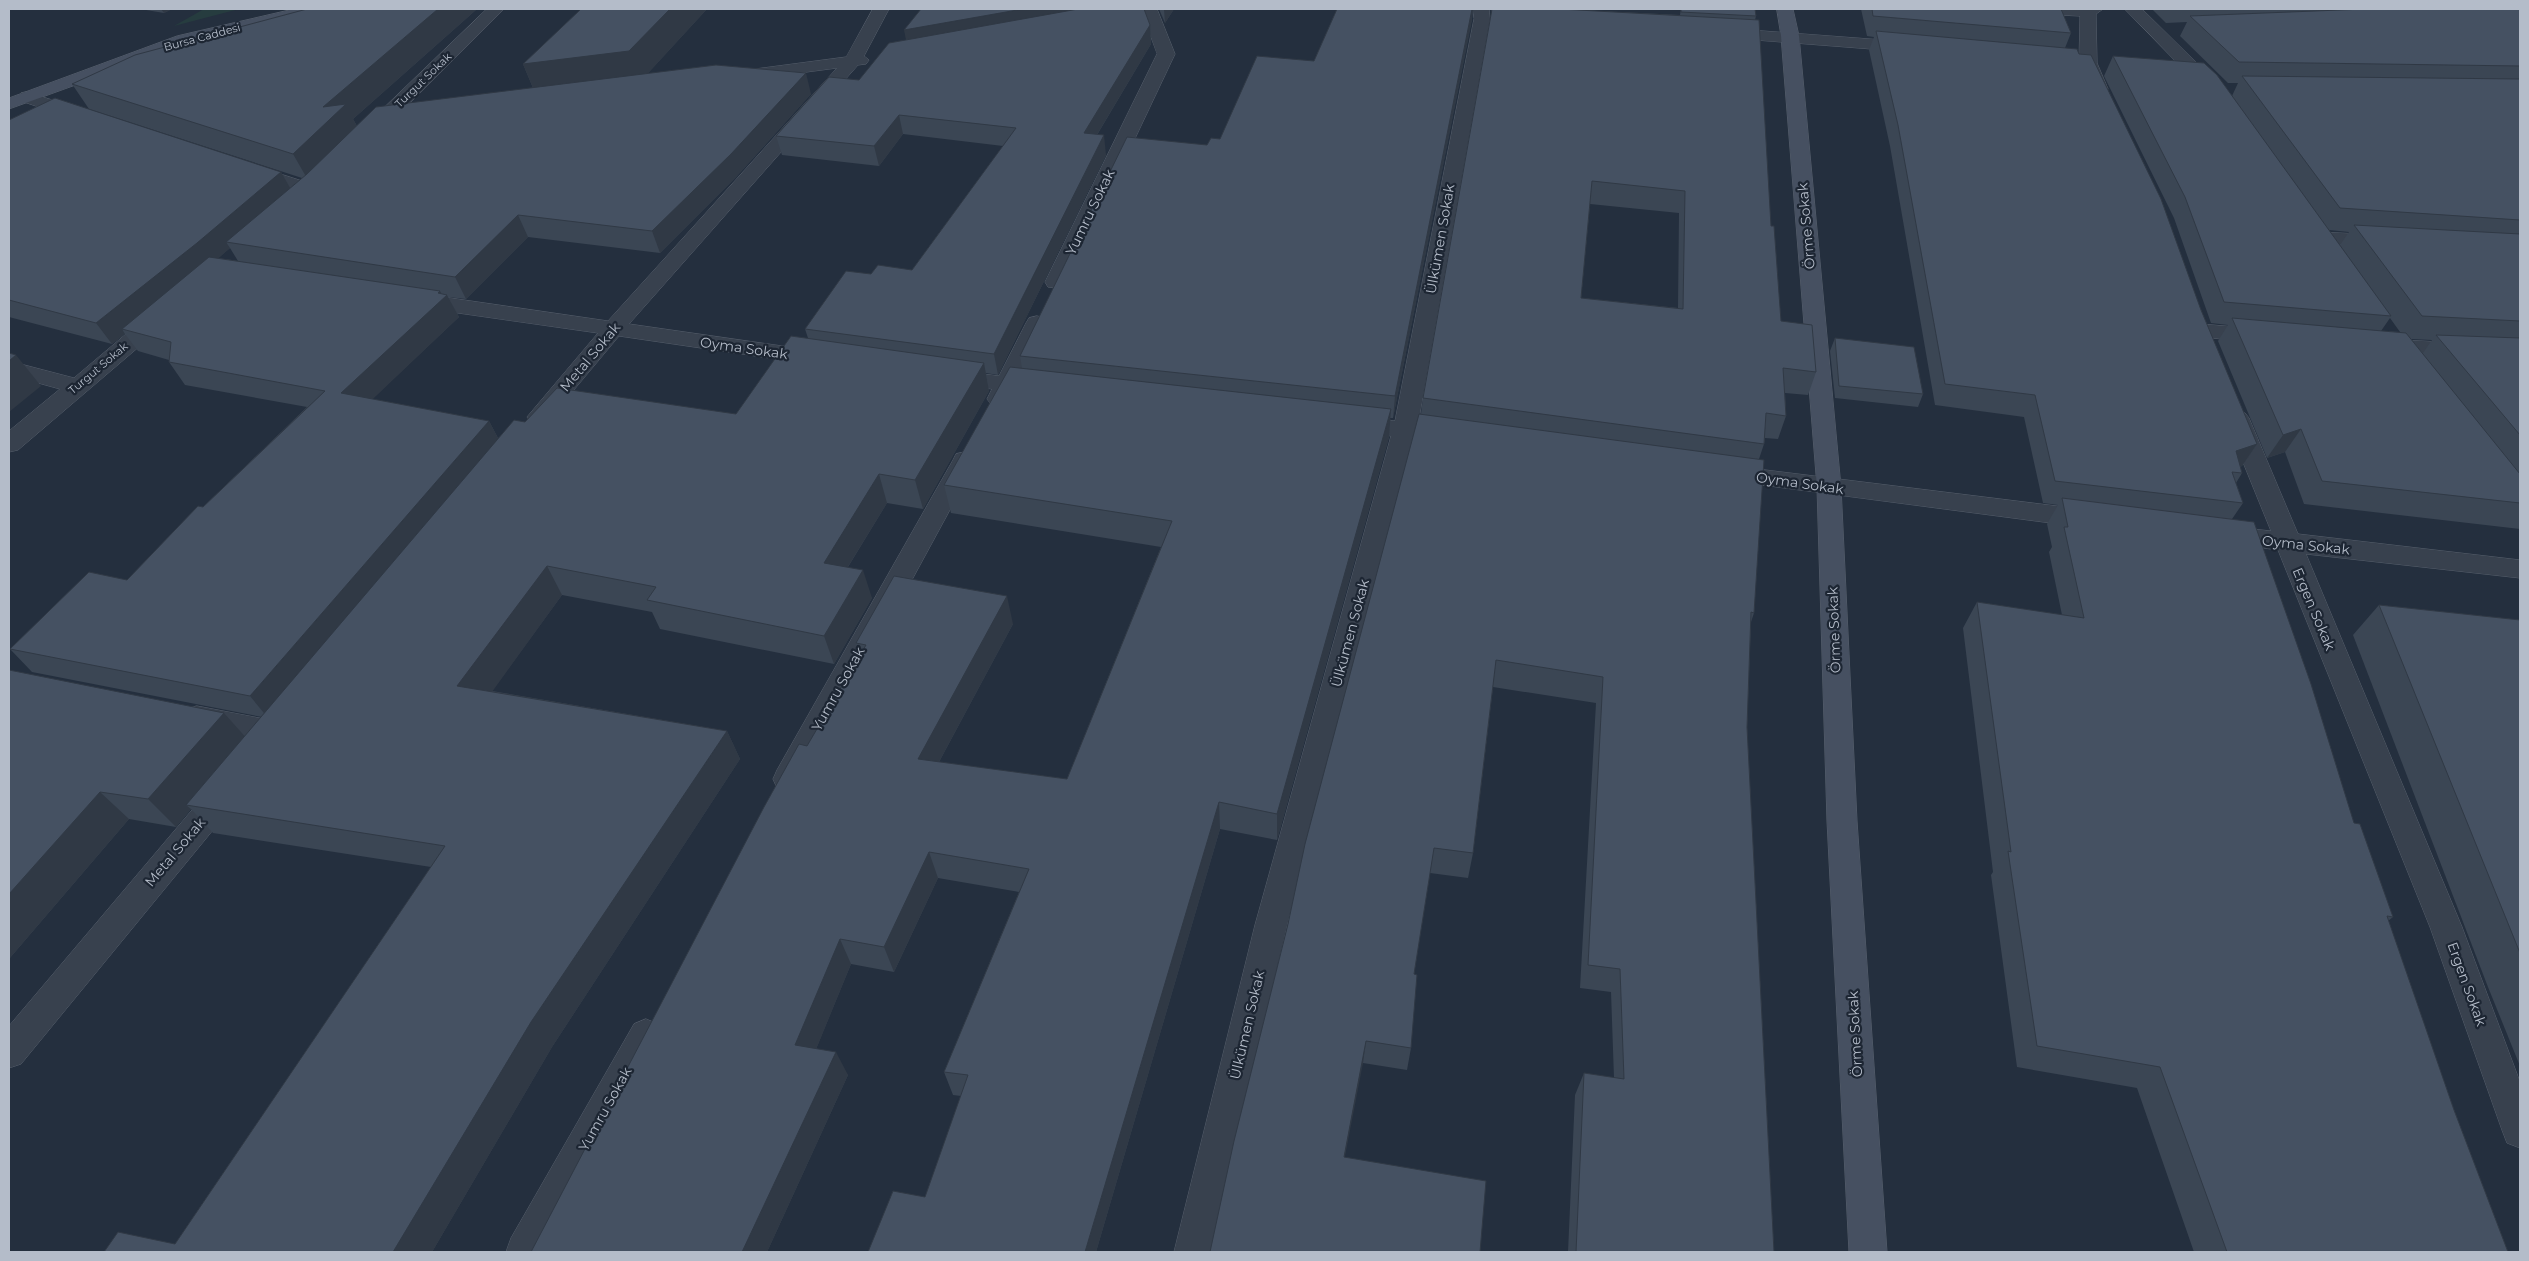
<svg xmlns="http://www.w3.org/2000/svg" width="2529" height="1261" font-family="Montserrat,sans-serif">
	<rect width="100%" height="100%" fill="#242f3e"/>
	<path fill="#263c3f" d="M204,9H239L174,26Z"/>
	<g fill="none" stroke-linecap="round" stroke-linejoin="round">
		<defs>
			<g id="minor">
				<path d="M487,9H504L379,134H365L363,130L365,126Z"/>
				<path d="M873,9H889L864,56L869,60L866,64L858,65L629,324L817,351L825,353L828,358L825,363L817,365L619,336L547,422L539,425L531,422L527,417L598,333L416,307L408,305L405,300L408,295L416,293L608,321L837,68L746,80L740,79L737,75L740,71L846,57Z"/>
				<path d="M1141,9H1157L1175,54L1067,282L1064,287L1056,288L1048,287L1045,282L1157,54Z"/>
				<path d="M1473,9H1489L1490,19L1418,424L1461,430L1464,436L1461,442L1452,444L1414,439L1287,925L1212,1252H1174L1255,925L1391,436L1345,428L1341,423L1345,418L1353,415L1395,421L1474,19Z"/>
				<path d="M2028,9H2103L2096,14L2097,63L2108,89L2105,93H2093L2079,63L2080,16L2036,14L2030,13Z"/>
				<path d="M2125,9H2142L2217,83L2220,87L2217,91H2205Z"/>
				<path d="M1723,28L1910,42L1916,43L1919,47L1916,51L1910,52L1717,37L1715,33L1717,29Z"/>
				<path d="M27,92L87,111L89,115L87,119L80,121L21,101L18,97L21,93Z"/>
				<path d="M252,165L318,186L321,190L318,194L311,196L245,175L242,171L245,167Z"/>
				<path d="M2319,232L2380,235L2387,237L2390,241L2387,245L2380,247L2312,242L2309,238L2312,234Z"/>
				<path d="M160,310L168,312L171,317L168,322L18,450L9,452V431L60,389L9,375V361L74,378L152,312Z"/>
				<path d="M1037,316L1045,318L1048,323L1021,379L1045,383L1049,388L1045,393L1037,395L1014,392L1007,404L999,406L991,404L987,399L992,389L943,382L939,377L943,372L951,370L999,376L1026,323L1029,318Z"/>
				<path d="M2201,324L2260,329L2268,331L2271,336L2268,341L2260,343L2193,336L2190,331L2193,326Z"/>
				<path d="M2382,339L2520,346V360L2374,351L2371,346L2374,341Z"/>
				<path d="M2237,410L2245,413L2249,418L2298,534L2520,560V578L2306,554L2462,927L2520,1082V1148L2507,1143L2502,1130L2430,927L2278,550L2215,541L2211,535L2215,529L2224,526L2271,531L2225,418L2229,413Z"/>
				<path d="M965,452L974,454L977,460L799,788L788,791L777,788L773,779L777,770L953,460L956,454Z"/>
				<path d="M1725,465L2089,510L2098,513L2102,519L2098,525L2089,528L1716,479L1713,473L1716,467Z"/>
				<path d="M197,706L275,721L285,725L290,733L285,741L275,745L187,725L182,717L187,709Z"/>
				<path d="M225,781L236,784L240,793L236,802L21,1064L9,1068V1026L214,784Z"/>
				<path d="M646,1019L658,1024L663,1035L546,1252H506L511,1238L634,1024Z"/>
			</g>
			<g id="secondary">
				<path d="M294,9H322L320,13L189,44L9,109V98L177,36Z"/>
				<path d="M1777,9H1793L1799,36L1841,487L1857,821L1887,1252H1849L1827,821L1817,487L1781,36Z"/>
			</g>
		</defs>
		<use href="#minor" stroke="#565f6c" stroke-width="1"/>
		<use href="#secondary" stroke="#565f6c" stroke-width="1"/>
		<use href="#minor" fill="#38414e" fill-rule="evenodd"/>
		<use href="#secondary" fill="#465061" fill-rule="evenodd"/>
	</g>
	<g fill="#3b4654" fill-rule="evenodd">
		<path d="M140,9H172L164,13Z"/>
		<path d="M307,9H477L353,119L357,126L533,88L523,64L707,9L648,73L811,94L737,176L660,253L528,237L466,299L448,297L459,317L372,399L489,421L498,438L525,422L736,414L808,338L805,329L871,274L912,270L1003,146L903,134L879,166L782,155L776,136L859,80L1150,25L1151,44L1097,135L1106,155L998,375L986,373L989,391L923,509L887,503L848,567L872,598L834,664L660,629L652,612L562,595L492,691L727,731L740,759L552,1047L432,1252H104L175,1244L431,867L213,833L191,809L176,827L129,819L9,959V670L245,737L262,717L32,672L10,649L127,580L307,407L185,385L169,362V360L138,351L125,334L112,344L9,317V120L281,172L290,188L302,178L89,109L72,84ZM230,248L238,261L218,258Z"/>
		<path d="M1159,9H1174L1165,23Z"/>
		<path d="M1337,9H1473L1472,19L1393,418H1390L1389,437L1277,840L1220,829L1096,1252L925,1197L961,1096L953,1095L944,1072L1019,892L938,878L894,972L851,964L816,1049L848,1075L767,1252H531L807,746L860,655L856,643L1013,624L939,762L1067,779L1161,547L951,513L944,485L1022,368L1020,356L1207,145L1220,139L1314,61Z"/>
		<path d="M1490,9H1578V10L1680,15L1681,9L1756,16L1755,20L1771,226L1781,321L1816,372L1808,395L1785,393L1786,416L1778,439L1765,438L1764,444L1759,459L1754,613L1751,622L1747,727L1774,1252H1568L1575,1095L1584,1073L1614,1078L1611,992L1580,988L1596,703L1493,687L1473,853L1468,878L1430,873L1414,974L1411,1048L1407,1070L1363,1063L1210,1252L1421,414L1423,398L1492,12ZM1590,204L1679,213L1678,308L1581,298Z"/>
		<path d="M1861,9H2061L2071,33L2065,48L2201,310L2257,444L2242,466L2240,467L2242,473L2236,483L2243,503L2232,519L2354,823L2393,917L2388,921L2454,1110L2508,1252H2194L2137,1088L2017,1067L1991,875L1993,872L1963,628L1977,602L2062,615L2049,552L2052,547L2047,524L2058,505L2043,503L2024,417L1935,405L1890,146L1869,50L1874,37L1867,36Z"/>
		<path d="M2152,9H2520V529L2304,504L2285,452L2267,458L2218,341L2228,325L2211,323L2174,218L2104,76L2113,56L2232,96L2238,83H2228L2180,36L2187,22L2166,23ZM2329,230L2349,232L2340,245ZM2390,318L2400,332L2381,331ZM2411,339L2432,340L2423,353Z"/>
		<path d="M1835,338L1923,394L1918,407L1835,398L1830,351Z"/>
		<path d="M2379,605L2520,620V1066L2488,987L2353,635Z"/>
	</g>
	<g fill="#303945">
		<path d="M161,9H172L164,13Z"/>
		<path d="M438,9H477L353,119L359,130L308,180L293,154L323,107Z"/>
		<path d="M670,9H707L640,82L536,95L523,64Z"/>
		<path d="M1023,9H1109L907,45L904,30Z"/>
		<path d="M1164,9H1174L1165,23Z"/>
		<path d="M1472,9H1473L1472,19L1393,418L1395,396Z"/>
		<path d="M1150,25L1151,44L1086,153L1084,133Z"/>
		<path d="M806,73L811,94L737,176L660,253L652,231Z"/>
		<path d="M899,115L903,134L879,166L874,146Z"/>
		<path d="M1104,135L1106,155L998,375L994,354Z"/>
		<path d="M281,172L293,193L226,242L230,248L211,265L122,329L125,334L112,344L96,323Z"/>
		<path d="M518,215L528,237L466,299L455,277Z"/>
		<path d="M440,291L444,298L447,295L459,317L355,416L341,393Z"/>
		<path d="M16,355L41,386L9,412V361Z"/>
		<path d="M984,363L989,391L923,509L915,480Z"/>
		<path d="M1391,409L1389,437L1277,840V814Z"/>
		<path d="M489,421L501,444L268,718L250,696Z"/>
		<path d="M2301,429L2285,452L2267,458L2283,435Z"/>
		<path d="M2257,444L2242,466L2221,473L2236,451Z"/>
		<path d="M879,474L887,503L833,591L824,563Z"/>
		<path d="M547,566L562,595L476,714L457,686Z"/>
		<path d="M863,570L872,598L834,664L824,636Z"/>
		<path d="M1007,596L1013,624L926,786L918,759Z"/>
		<path d="M224,713L249,741L186,805L191,809L176,827L148,799Z"/>
		<path d="M727,731L740,759L552,1047L432,1252H393L531,1022Z"/>
		<path d="M100,792L129,819L9,959V894Z"/>
		<path d="M1219,802L1220,829L1096,1252H1085Z"/>
		<path d="M929,852L938,878L894,972L884,947Z"/>
		<path d="M840,939L851,964L808,1069L795,1045Z"/>
		<path d="M1366,1041L1363,1063L1341,1177L1344,1157Z"/>
		<path d="M836,1052L848,1075L767,1252H742Z"/>
	</g>
	<g fill="#455162" stroke="#303945" fill-rule="evenodd">
		<path d="M307,9H438L323,107L346,104L293,154L72,84L135,55Z"/>
		<path d="M581,9H670L629,51L523,64Z"/>
		<path d="M921,9H1023L904,30Z"/>
		<path d="M1078,9H1144L1150,25L1084,133L1104,135L994,354L805,329L846,271L871,274L878,265L912,270L1016,128L899,115L874,146L776,136L829,77L859,80L889,43Z"/>
		<path d="M1337,9H1472L1395,396L1020,356L1127,137L1207,145L1211,138L1220,139L1257,56L1314,61Z"/>
		<path d="M1492,9H1560L1759,20L1771,226H1774L1781,321L1812,325L1816,372L1783,368L1786,416L1766,413L1764,444L1423,398ZM1592,181L1685,191L1683,309L1581,298Z"/>
		<path d="M1681,9H1755L1756,16L1681,12Z"/>
		<path d="M1872,9H2061L2071,33L1873,16Z"/>
		<path d="M2365,9H2520V66L2239,62L2190,16Z"/>
		<path d="M1876,31L2077,49L2079,54L2091,55L2161,199L2201,310L2257,444L2236,451L2242,473L2232,472L2243,503L2055,481L2035,395L1945,384L1898,125Z"/>
		<path d="M2113,56L2204,63L2217,75L2391,316L2224,302L2185,197Z"/>
		<path d="M716,65L806,73L731,154L652,231L518,215L455,277L226,242L307,174L376,107Z"/>
		<path d="M2242,76L2520,79V220L2340,208Z"/>
		<path d="M55,98L281,172L197,243L96,323L9,300V120Z"/>
		<path d="M2354,225L2520,234V321L2422,316Z"/>
		<path d="M209,257L440,291L438,293L447,295L341,393L489,421L250,696L10,649L89,572L127,580L198,506L203,507L325,391L169,362L171,342L122,329Z"/>
		<path d="M2232,318L2406,333L2520,474V503L2322,481L2301,429L2283,435Z"/>
		<path d="M2436,335L2520,338V435Z"/>
		<path d="M791,336L984,363L915,480L879,474L824,563L863,570L824,636L647,600L656,587L547,566L457,686L727,731L531,1022L393,1252H104L118,1232L175,1244L445,846L186,805L514,420L525,422L557,388L736,414Z"/>
		<path d="M1835,338L1914,347L1923,394L1839,386Z"/>
		<path d="M9,353L16,355L9,361Z"/>
		<path d="M1010,367L1391,409L1277,814L1219,802L1085,1252H868L893,1191L925,1197L968,1075L944,1072L1029,869L929,852L884,947L840,939L795,1045L836,1052L742,1252H531L764,807L799,744L807,746L866,645L856,643L894,576L1007,596L918,759L1067,779L1172,521L944,485Z"/>
		<path d="M1419,414L1764,460L1754,613L1751,612L1747,727L1774,1252H1576L1584,1073L1624,1079L1620,969L1588,965L1603,677L1496,660L1473,853L1434,848L1414,974L1417,975L1411,1048L1366,1041L1344,1157L1486,1181L1480,1252H1210L1234,1141L1288,924L1305,844Z"/>
		<path d="M2062,498L2254,522L2311,684L2354,823L2360,824L2393,917L2387,916L2454,1110L2508,1252H2227L2160,1067L2037,1046L2008,851L2011,852L1977,602L2084,618L2064,527H2068Z"/>
		<path d="M2379,605L2520,620V953Z"/>
		<path d="M9,670L224,713L148,799L100,792L9,894Z"/>
	</g>
	<g text-anchor="middle" stroke-width="4.5" stroke-linejoin="round" paint-order="stroke">
		<g font-size="11" fill="#b4bcc9" stroke="#1d2633">
			<text transform="translate(202 37) rotate(-15)" y="4">Bursa Caddesi</text>
			<text transform="translate(423 80) rotate(-44)" y="4">Turgut Sokak</text>
			<text transform="translate(98 368) rotate(-40)" y="4">Turgut Sokak</text>
		</g>
		<g font-size="14" fill="#b4bcc9" stroke="#1d2633">
			<text transform="translate(1090 212) rotate(-64)" y="5">Yumru Sokak</text>
			<text transform="translate(1806 226) rotate(-95)" y="5">Örme Sokak</text>
			<text transform="translate(1440 239) rotate(-80)" y="5">Ülkümen Sokak</text>
			<text transform="translate(744 348) rotate(8)" y="5">Oyma Sokak</text>
			<text transform="translate(590 357) rotate(-50)" y="5">Metal Sokak</text>
			<text transform="translate(1800 483) rotate(8)" y="5">Oyma Sokak</text>
			<text transform="translate(2306 545) rotate(6)" y="5">Oyma Sokak</text>
			<text transform="translate(2314 609) rotate(67)" y="5">Ergen Sokak</text>
			<text transform="translate(1834 630) rotate(-92)" y="5">Örme Sokak</text>
			<text transform="translate(1350 633) rotate(-75)" y="5">Ülkümen Sokak</text>
			<text transform="translate(838 689) rotate(-61)" y="5">Yumru Sokak</text>
			<text transform="translate(175 852) rotate(-50)" y="5">Metal Sokak</text>
			<text transform="translate(2467 984) rotate(70)" y="5">Ergen Sokak</text>
			<text transform="translate(1247 1025) rotate(-77)" y="5">Ülkümen Sokak</text>
			<text transform="translate(1855 1034) rotate(-93)" y="5">Örme Sokak</text>
			<text transform="translate(605 1109) rotate(-61)" y="5">Yumru Sokak</text>
		</g>
	</g>
	<rect width="2529" height="1261" fill="none" stroke="#b4bcc9" stroke-width="20"/>
</svg>
